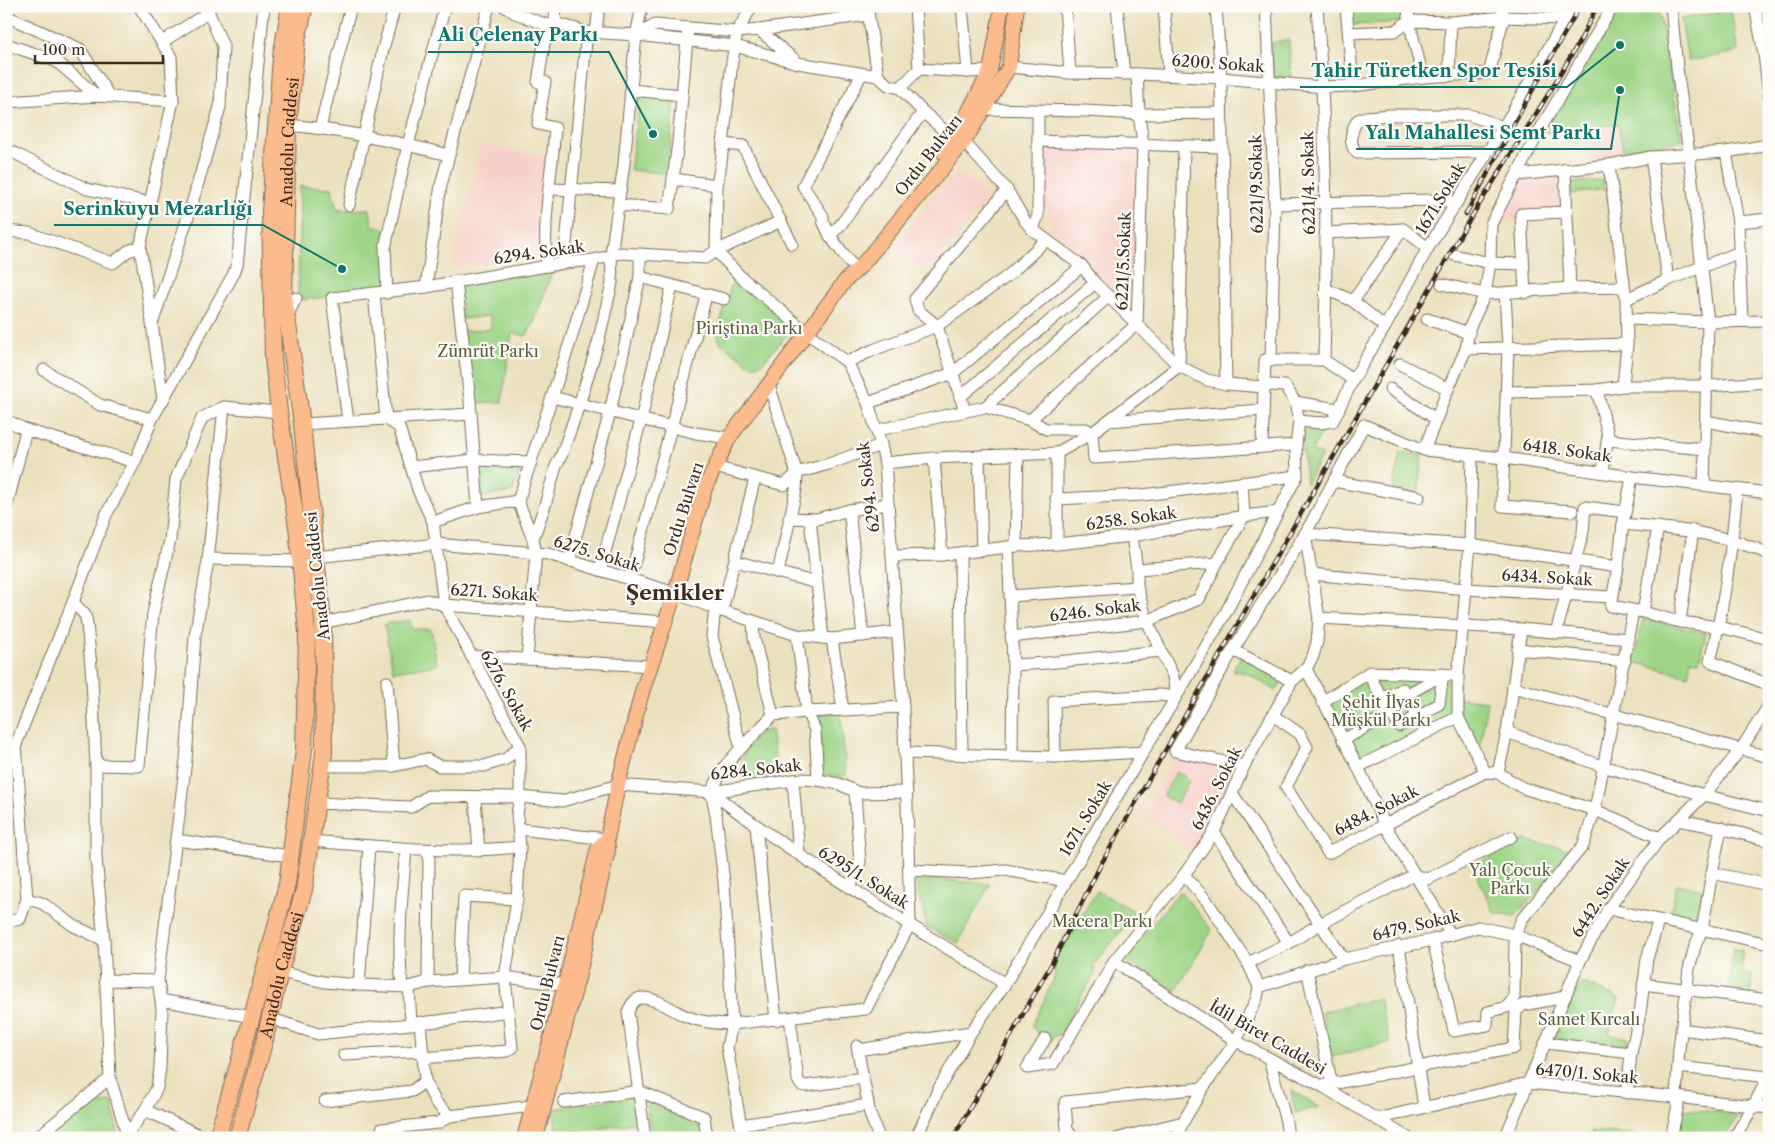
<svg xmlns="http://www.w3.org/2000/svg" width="1775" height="1144" font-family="'Libre Caslon Text',serif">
	<rect width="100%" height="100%" fill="#fdfcf7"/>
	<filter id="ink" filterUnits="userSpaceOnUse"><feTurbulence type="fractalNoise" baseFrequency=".02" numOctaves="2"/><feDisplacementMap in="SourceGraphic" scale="10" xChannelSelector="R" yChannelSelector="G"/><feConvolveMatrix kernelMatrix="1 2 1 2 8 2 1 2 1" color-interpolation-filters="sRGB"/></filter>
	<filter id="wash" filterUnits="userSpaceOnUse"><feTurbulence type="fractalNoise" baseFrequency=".0096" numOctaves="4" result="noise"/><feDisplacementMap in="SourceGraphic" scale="20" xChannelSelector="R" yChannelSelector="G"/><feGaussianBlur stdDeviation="1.12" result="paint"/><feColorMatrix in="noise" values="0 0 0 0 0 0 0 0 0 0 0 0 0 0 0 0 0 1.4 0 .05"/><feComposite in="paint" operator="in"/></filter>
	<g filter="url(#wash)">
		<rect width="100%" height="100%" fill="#ece1bf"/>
		<g fill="#f7d1c9">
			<path d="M1615,116L1622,158L1587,162L1586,119Z"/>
			<path d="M1038,143L1142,146L1136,297L1109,286L1050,227Z"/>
			<path d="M481,144L546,156L537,257L453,268L458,236Z"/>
			<path d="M956,169L989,197L927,272L893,246Z"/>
			<path d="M1558,176L1560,209L1520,219L1497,220L1520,179Z"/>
			<path d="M1176,754L1239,768L1209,834L1192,857L1174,836L1144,815Z"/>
		</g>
		<g fill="#9ed587" stroke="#6c8052">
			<path d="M1349,6H1405L1406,22L1351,25Z"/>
			<path d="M1616,6H1650L1660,13L1682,141L1623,150L1618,124L1542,133Z"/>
			<path d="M1731,10L1738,52L1688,61L1681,19Z"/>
			<path d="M1289,40L1291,76L1274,78L1270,43Z"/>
			<path d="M640,93L675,97L668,174L630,170Z"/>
			<path d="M1603,180L1604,189L1571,194V183Z"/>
			<path d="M300,186L332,188L337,210L370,209L372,225L387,229L386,291L298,300Z"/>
			<path d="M554,267L534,323L526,336L512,333L502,402L472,403L463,331L491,329L490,316L462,319L460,283Z"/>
			<path d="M739,283L788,324L790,332L761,364L752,366L718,341L717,333L731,286Z"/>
			<path d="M1310,425L1323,430L1311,451L1322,455L1306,484L1301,432Z"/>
			<path d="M1400,453L1422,455L1418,494L1393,490Z"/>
			<path d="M522,464L512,492L480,497L477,465Z"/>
			<path d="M1643,619L1706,633L1699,661L1691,660L1688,676L1634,662Z"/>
			<path d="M410,620L412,629H431L437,665L393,671L384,624Z"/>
			<path d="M1240,657L1283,679L1276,691L1249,674L1233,670Z"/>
			<path d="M1370,672L1458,675V717L1358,767L1322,702Z"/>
			<path d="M1459,698L1487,701L1479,755L1459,716Z"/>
			<path d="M841,712L846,776H822L818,714Z"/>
			<path d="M771,729L778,779L746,783C735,761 748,735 771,729Z"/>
			<path d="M1176,772L1190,779L1177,803L1163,796Z"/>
			<path d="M1525,840L1576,851L1515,916L1494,913L1473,867L1511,844Z"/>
			<path d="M915,878L990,884L958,943L927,927Z"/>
			<path d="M1677,884L1704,890L1694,924L1669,918Z"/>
			<path d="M1097,891L1136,912L1093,966L1096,973L1076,1004L1061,1034L1053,1037L1048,1046L1032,1026L1055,976L1054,960Z"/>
			<path d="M1180,891L1212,930L1176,991L1124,959Z"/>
			<path d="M1733,948L1742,950V974L1752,975L1750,996L1728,993Z"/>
			<path d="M1581,982L1619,998L1609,1034L1628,1038L1626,1048L1553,1040Z"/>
			<path d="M1379,998L1390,1042L1332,1057L1322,1012Z"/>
			<path d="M1291,1090L1319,1107L1295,1113Z"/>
			<path d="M637,1095L640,1122L558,1135L553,1109Z"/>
			<path d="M646,1101L704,1129L705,1138H651Z"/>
			<path d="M112,1102L118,1135L114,1138H46L95,1104Z"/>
			<path d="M1681,1109L1740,1114L1724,1138H1673Z"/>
			<path d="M1591,1131L1630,1134L1641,1138H1590Z"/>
		</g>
	</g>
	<g filter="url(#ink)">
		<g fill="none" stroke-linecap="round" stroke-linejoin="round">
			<defs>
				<g id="minor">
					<path d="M139,6L171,57L173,101L140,247L152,322"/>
					<path d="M504,6L515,13L547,25L555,23L587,32L636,35L735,46L798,63L878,76L888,85L900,88L923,112L954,139L964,142L1007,190L1025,221L1033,230L1082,266L1095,283L1179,366L1207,380L1226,384L1264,387L1272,385L1285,386L1295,402"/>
					<path d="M752,6L737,32L732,62L721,163L717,185L716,251L781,221"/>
					<path d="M867,6L878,76"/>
					<path d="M915,6L919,69"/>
					<path d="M962,6L968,72"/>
					<path d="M1065,6L1070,73"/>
					<path d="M1117,6L1124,74"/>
					<path d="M1164,6L1169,75"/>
					<path d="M1216,6L1221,78L1226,384"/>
					<path d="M1266,6L1275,204L1271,361"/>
					<path d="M1317,6C1326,124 1328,242 1324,360"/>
					<path d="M1346,6L1353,86"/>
					<path d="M1408,6L1409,21L1423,77"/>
					<path d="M1671,6L1677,68L1689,154L1708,322L1704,484"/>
					<path d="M1755,6L1764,54L1769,96"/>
					<path d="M6,16L80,49L109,96"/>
					<path d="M555,23L556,6"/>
					<path d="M759,30L868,15"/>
					<path d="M596,33L599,6"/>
					<path d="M1349,33L1395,31L1409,21L1451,22L1504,17L1565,19"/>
					<path d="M636,35L655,25L737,32L759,30L795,60"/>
					<path d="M162,42L209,12"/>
					<path d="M6,44L56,61L97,96"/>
					<path d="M1009,67L1070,73L1139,74L1221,78L1323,87L1353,86L1423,77L1489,73L1504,17L1502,6"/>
					<path d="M1449,76L1451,22"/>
					<path d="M900,88L919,69L968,72L990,71"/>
					<path d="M631,90L682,95"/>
					<path d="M6,102L97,96L173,101"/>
					<path d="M982,109L1084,111L1139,114L1221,113"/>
					<path d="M288,125C343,130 396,142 449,155"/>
					<path d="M320,128L351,6"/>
					<path d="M1038,141L1221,147"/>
					<path d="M723,144L743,146L792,244"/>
					<path d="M6,149L87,189L151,203"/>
					<path d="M1487,152L1357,153C1348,144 1351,129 1358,120L1366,117L1390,115H1470L1503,127"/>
					<path d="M1726,152L1738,222L1742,320"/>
					<path d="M1651,157L1668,280"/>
					<path d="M1609,165L1626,299L1627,344L1623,386"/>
					<path d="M1565,169L1570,288"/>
					<path d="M1518,175L1609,165L1651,157L1726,152L1769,145"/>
					<path d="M673,179L717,185"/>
					<path d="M549,189L620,191"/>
					<path d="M1275,204L1430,200L1457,202"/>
					<path d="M349,205L383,49L395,6"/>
					<path d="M618,205L669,209L678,142L688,28"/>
					<path d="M1738,222L1769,219"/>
					<path d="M1033,230L1038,215V110"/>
					<path d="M6,231L29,233L113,263L128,251L140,247"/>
					<path d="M1325,233L1403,229L1428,248"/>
					<path d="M830,236L823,221V216L803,186L861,75"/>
					<path d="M1454,255L1490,263L1523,264"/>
					<path d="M564,263L587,32"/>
					<path d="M851,264L830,236L842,223L923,112"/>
					<path d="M547,266C542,220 552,174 555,128L538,124L545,82H538L547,25"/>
					<path d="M640,277L724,299"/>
					<path d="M456,281L470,400L478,507"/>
					<path d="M1442,284L1485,294L1570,288L1624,287"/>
					<path d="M426,287L441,185L489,6"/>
					<path d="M1326,289L1353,301L1385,327"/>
					<path d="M387,293L385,248L408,145L445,6"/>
					<path d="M1525,293L1521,214L1567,212"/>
					<path d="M374,294L386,419L471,414"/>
					<path d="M1505,294L1508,347L1502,506L1573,511"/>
					<path d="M1626,299L1668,280L1740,252"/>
					<path d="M1353,301L1403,229"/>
					<path d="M287,316L296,298"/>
					<path d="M1427,319L1469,333"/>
					<path d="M1627,319L1708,322L1769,321"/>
					<path d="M1466,349L1627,344"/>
					<path d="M847,362L873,350L937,326L1009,275L1046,240"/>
					<path d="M1400,364L1448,389"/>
					<path d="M44,370L100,405L152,419"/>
					<path d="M1766,382L1769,350"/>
					<path d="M769,385L797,474L796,490L778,573"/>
					<path d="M1390,389L1436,419"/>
					<path d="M1597,390L1608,435L1603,471"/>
					<path d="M1507,392L1597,390L1623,386H1706L1769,382"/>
					<path d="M552,397L696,433L729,438"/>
					<path d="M960,397L1095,283"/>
					<path d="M163,400L152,324L189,214L220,107L223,46L206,6"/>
					<path d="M868,403L953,373L1082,266"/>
					<path d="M985,407L1030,420L1046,429H1086L1092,433"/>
					<path d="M1338,409L1295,402L1299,421L1320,423L1333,421L1353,380L1385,327L1428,248L1512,113L1565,19L1571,6"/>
					<path d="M965,411L937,326L918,310L915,299L1007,190"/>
					<path d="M6,420L26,430L135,462"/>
					<path d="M1030,420L1137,324L1143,144L1139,114L1137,74"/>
					<path d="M348,421L332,298L426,287L564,263L594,260L621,253L705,258L716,251L741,277L806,332L847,362L868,403L881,445L885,463L892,556L903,707L907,805L910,924L866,1009L732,1024C715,1024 699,1022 683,1015C671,1009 658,999 644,998C635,997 631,1004 628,1012L645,1138"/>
					<path d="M1108,421L1263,410"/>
					<path d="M1706,421L1769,433"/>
					<path d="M302,424L386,419L399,427L418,490L433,522L444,605L520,746V797L517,814L520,847L517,899L505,977L512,1048L507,1051L423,1058"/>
					<path d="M878,430L985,407L1109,296"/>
					<path d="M1092,433L1094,458L1296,445"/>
					<path d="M1608,440L1705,449"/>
					<path d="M1262,447L1265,360H1324L1353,380"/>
					<path d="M1424,450L1448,389L1466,349L1469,329L1485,294L1490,263L1491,224L1541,128L1613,6"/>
					<path d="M1057,453V544"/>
					<path d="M979,457L982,551"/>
					<path d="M934,458L942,555"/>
					<path d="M885,463L934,458L1057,453L1092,433L1179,366L1184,146"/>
					<path d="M411,467L474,460L531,462"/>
					<path d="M715,467L784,485L797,474"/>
					<path d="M796,473L829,464L881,445"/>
					<path d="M1632,477L1623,524L1618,567L1611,606L1643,612L1680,622L1719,627L1769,639"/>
					<path d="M1334,481L1419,497"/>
					<path d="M1737,489C1732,547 1725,605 1710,661L1769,685"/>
					<path d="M1056,499L1143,495L1297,476"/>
					<path d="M518,501L571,339L594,260"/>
					<path d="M6,509L26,430"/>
					<path d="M849,510L863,636"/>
					<path d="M789,518L817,519L849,510L888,504"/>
					<path d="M810,519L823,638"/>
					<path d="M433,522L478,507L518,501L533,539L536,553L548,554L675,593L722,611L797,635L832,639L897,632"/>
					<path d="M1623,524C1675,529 1721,532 1769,554"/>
					<path d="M1305,534L1470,545L1618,567"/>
					<path d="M533,539L546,502L556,466L562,454L579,405L598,343L612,283L611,255L624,164L636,35L642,6"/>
					<path d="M1016,546L1018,454"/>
					<path d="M1008,547L1013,665L1012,756"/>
					<path d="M960,553L962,753"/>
					<path d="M892,556L942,555L1016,546L1057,544L1132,536L1244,516L1278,512L1297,476L1296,445L1299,421"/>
					<path d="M315,557L437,544L536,553L527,659"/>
					<path d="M208,559L300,561"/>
					<path d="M569,561L610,412L640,277V254"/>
					<path d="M735,561L817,583"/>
					<path d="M1137,569L1217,563"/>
					<path d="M600,570L641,420L672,286"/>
					<path d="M1311,574L1466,589L1612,597"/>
					<path d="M629,580C657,486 680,391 706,296"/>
					<path d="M1010,596L1137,587"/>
					<path d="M73,602L85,615L87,623L92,678L96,765V858L104,940L110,1078L128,1138"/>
					<path d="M715,608L712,636L741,748"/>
					<path d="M722,611L755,478"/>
					<path d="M1643,612L1658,527"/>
					<path d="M1319,618L1521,629L1628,639"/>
					<path d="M753,621L754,638L773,715"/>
					<path d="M1680,622L1693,530"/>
					<path d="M323,623L427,600L444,605L665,622"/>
					<path d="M1556,633L1583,532L1585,507L1625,512"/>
					<path d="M797,635L807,712L815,730L818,780"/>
					<path d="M1011,637L1147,621L1199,599L1217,563L1244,516L1242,482"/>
					<path d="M832,639L843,710"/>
					<path d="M1518,649L1625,661"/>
					<path d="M1233,650L1292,681"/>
					<path d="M471,656L651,666"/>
					<path d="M1013,665L1047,663L1161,651"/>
					<path d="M1306,669L1358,767L1385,825L1451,935"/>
					<path d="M1368,673C1378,691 1388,709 1399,726L1418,716L1403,689L1382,699"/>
					<path d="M387,682L394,766"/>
					<path d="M1513,687L1769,757"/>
					<path d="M1406,695L1442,675"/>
					<path d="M1322,702L1370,672L1458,675"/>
					<path d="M1274,716L1300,734L1307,747L1286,787L1328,853L1385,825L1485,772L1498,773L1523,788L1595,810L1660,838"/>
					<path d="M1458,717V675L1470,545L1472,455"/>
					<path d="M1426,732L1418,716L1439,704L1443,674"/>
					<path d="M1507,732L1602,766L1704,795L1769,811"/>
					<path d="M1343,740L1391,713"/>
					<path d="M16,744L27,899L42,903L74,926L104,940"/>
					<path d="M6,753L16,744L73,602L106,515L135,462L152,419L233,275L237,265L264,6"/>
					<path d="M905,753L1055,757L1143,752"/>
					<path d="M1055,757L1054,701L1160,695L1176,697L1173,676L1147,621L1137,587V569L1132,536"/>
					<path d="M96,765L139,766L153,613L170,540L176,479L202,418L224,407L279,412"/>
					<path d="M322,766H394L426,759L439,766H484L506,759L520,746"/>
					<path d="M1244,766L1175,751L1233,650L1305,534L1364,425L1424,450L1504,458L1632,477L1769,493"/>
					<path d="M1358,767L1458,717L1485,772"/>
					<path d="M1498,773L1507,732L1521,629"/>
					<path d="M793,780L799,854"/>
					<path d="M711,792C804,863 905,921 1005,984"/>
					<path d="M711,792L716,815L724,882L730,979L732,1024L727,1047L743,1138"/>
					<path d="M711,792L725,766L741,748L773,715L807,712L903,707"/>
					<path d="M1232,793L1344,959"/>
					<path d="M475,798L479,851"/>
					<path d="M317,803L411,807L428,796L520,797L562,801L618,785L711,792L801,779L818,780L839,784L859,793L907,792"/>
					<path d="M1678,820L1721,828L1712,873"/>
					<path d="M756,826L776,1020"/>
					<path d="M1721,828L1769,841"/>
					<path d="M519,829L607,839"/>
					<path d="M1214,832L1289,943"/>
					<path d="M176,840L290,856"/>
					<path d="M311,841C383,847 448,854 520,847"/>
					<path d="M909,870L970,873L1005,870L1066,881"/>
					<path d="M850,888L860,862L855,792"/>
					<path d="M1608,909L1769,944"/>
					<path d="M6,922L20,919L27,899"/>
					<path d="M1433,940L1454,1031L1487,1025L1488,1012L1507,1007L1514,998L1515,935L1522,919L1583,846L1595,810L1633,611"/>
					<path d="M1399,946L1424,1107"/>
					<path d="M1114,961L1236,1041L1322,1086L1408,1138"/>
					<path d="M1248,963L1289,943L1320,924L1414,875L1428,879L1511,837"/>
					<path d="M1307,970L1332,1085"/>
					<path d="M280,972L324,982L359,985L409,987L428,982L505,977L565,985"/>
					<path d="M460,979L464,896L517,899"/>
					<path d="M105,980L158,981"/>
					<path d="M428,982L429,850"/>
					<path d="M1643,984L1769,1000"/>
					<path d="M359,985L369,846"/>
					<path d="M402,986C397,941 402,895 406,849"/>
					<path d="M409,987L411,1024"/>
					<path d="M1259,987L1344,959L1433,940L1478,927L1515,935L1580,961"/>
					<path d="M161,1000L252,1017"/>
					<path d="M269,1018L318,1034L438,1021L509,1011"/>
					<path d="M790,1018L798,1080L801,1085L806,1086L863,1078"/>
					<path d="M1681,1029L1769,1041"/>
					<path d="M1045,1039L1027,1068L1053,1064L1099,988L1114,961L1184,875"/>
					<path d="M1546,1043L1631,1053"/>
					<path d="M857,1046L870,1114L879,1138"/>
					<path d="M858,1050L971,1032"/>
					<path d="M344,1055L423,1051"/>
					<path d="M1269,1058L1286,1122L1288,1138"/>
					<path d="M1678,1067L1768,1077L1753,1107L1734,1138"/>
					<path d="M425,1081L436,1103L450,1116"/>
					<path d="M1322,1086L1514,1048L1516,1011L1523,1005L1565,997"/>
					<path d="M1627,1093L1631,1053L1640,1013L1647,959L1658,922"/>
					<path d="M325,1101L412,1091L425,1081L420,1022"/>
					<path d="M564,1102L639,1091L704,1117L707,1138"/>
					<path d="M145,1110L206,1138"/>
					<path d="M1376,1119L1528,1083L1676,1097L1769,1108"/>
					<path d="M741,1125L868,1105"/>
					<path d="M36,1138L110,1078"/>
					<path d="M125,1138L145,1110L157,1088L160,1068L162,1008L158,981L186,760L195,636L208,561L224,407"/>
					<path d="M381,1138L382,1129L438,1123L450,1116L532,1106"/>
					<path d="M916,1138L938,1090L971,1032L1005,984L1185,682L1225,614L1278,512"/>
					<path d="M1074,1138L1067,1130L1065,1102L1203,1088"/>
					<path d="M1119,1138L1183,1122L1203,1088L1236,1041L1257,998L1259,987L1248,963L1207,901L1184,875L1214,832L1244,766L1292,681L1306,669L1313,656L1317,642L1319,618L1305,534"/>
					<path d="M1176,1138L1183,1122"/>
					<path d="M1505,1138L1580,961L1608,909L1660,838L1704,795L1741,749L1766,710L1769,703"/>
					<path d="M1671,1138L1678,1105L1676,1097L1679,1049L1689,969L1695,946L1702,930L1712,873L1769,885"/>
				</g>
				<g id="major">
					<path d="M943,152L954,139L990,71L1002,6"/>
					<path d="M524,1138L565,985L598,848L607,839"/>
					<path d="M536,1138L578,978L608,850L607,839L618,785L642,692L675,593L705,488L729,438L845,281L861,266L964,142L1009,67L1017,6"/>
				</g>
				<g id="highway">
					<path d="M217,1138L252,1017L287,884L304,749L307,633L297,526L279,412L273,357L270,211L281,57L290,6"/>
					<path id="s1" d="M237,1138L265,1039L280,972L304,890L324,753L323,623L302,424L284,296L288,125L297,40L305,6"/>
				</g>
			</defs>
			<use href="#minor" stroke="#796a56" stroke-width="13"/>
			<use href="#major" stroke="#796a56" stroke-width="16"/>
			<use href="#highway" stroke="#796a56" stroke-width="18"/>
			<use href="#minor" stroke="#fff" stroke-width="11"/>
			<use href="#major" stroke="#fbbb8c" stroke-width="14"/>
			<use href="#highway" stroke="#fbbb8c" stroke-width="16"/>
			<defs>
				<g id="rail">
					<path d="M1466,214L1522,109L1580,6"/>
					<path d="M953,1138L1052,963L1100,866L1158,763L1465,227L1549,93L1581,39L1597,6"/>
				</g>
			</defs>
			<use href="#rail" stroke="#3b2a1e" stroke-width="4.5"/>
			<use href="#rail" stroke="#fdfcf7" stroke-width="2.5" stroke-dasharray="8" stroke-linecap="butt"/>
		</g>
	</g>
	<g text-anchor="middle" stroke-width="4.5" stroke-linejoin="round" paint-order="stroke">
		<g font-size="16" fill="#3b2a1e" stroke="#fdfcf7">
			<text transform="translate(1218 63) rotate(4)" y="6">6200. Sokak</text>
			<text dy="6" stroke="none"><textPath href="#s1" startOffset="1009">Anadolu Caddesi</textPath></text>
			<text transform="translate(928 155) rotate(-52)" y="6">Ordu Bulvarı</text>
			<text transform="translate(1308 183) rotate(-91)" y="6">6221/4. Sokak</text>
			<text transform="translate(1256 184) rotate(-91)" y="6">6221/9.Sokak</text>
			<text transform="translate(1440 198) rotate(-59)" y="6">1671.Sokak</text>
			<text transform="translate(539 252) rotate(-8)" y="6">6294. Sokak</text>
			<text transform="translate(1123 261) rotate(-88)" y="6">6221/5.Sokak</text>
			<text transform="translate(1567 450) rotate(8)" y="6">6418. Sokak</text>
			<text transform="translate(868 487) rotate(-97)" y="6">6294. Sokak</text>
			<text transform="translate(683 509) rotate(-72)" y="6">Ordu Bulvarı</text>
			<text transform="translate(1131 518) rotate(-8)" y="6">6258. Sokak</text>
			<text transform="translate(597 553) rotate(17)" y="6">6275. Sokak</text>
			<text transform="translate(317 576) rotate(-96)" y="6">Anadolu Caddesi</text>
			<text transform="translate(1547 577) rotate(3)" y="6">6434. Sokak</text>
			<text transform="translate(494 592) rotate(4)" y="6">6271. Sokak</text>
			<text transform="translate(1095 610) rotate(-7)" y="6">6246. Sokak</text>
			<text transform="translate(507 690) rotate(61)" y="6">6276. Sokak</text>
			<text transform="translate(756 769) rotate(-6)" y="6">6284. Sokak</text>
			<text transform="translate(1216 788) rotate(-63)" y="6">6436. Sokak</text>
			<text transform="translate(1376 810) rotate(-27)" y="6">6484. Sokak</text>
			<text transform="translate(1085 818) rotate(-59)" y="6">1671. Sokak</text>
			<text transform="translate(864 877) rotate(32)" y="6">6295/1. Sokak</text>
			<text transform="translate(1600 897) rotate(-57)" y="6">6442. Sokak</text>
			<text transform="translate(1416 925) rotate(-13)" y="6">6479. Sokak</text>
			<text dy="6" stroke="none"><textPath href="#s1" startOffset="169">Anadolu Caddesi</textPath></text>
			<text transform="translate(547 983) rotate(-76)" y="6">Ordu Bulvarı</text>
			<text transform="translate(1268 1037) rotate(30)" y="6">İdil Biret Caddesi</text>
			<text transform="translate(1587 1073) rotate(5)" y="6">6470/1. Sokak</text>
		</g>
		<g font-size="16" fill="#595d3e" stroke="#fdfcf7">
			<text x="749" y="334">Piriştina Parkı</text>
			<text x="488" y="357">Zümrüt Parkı</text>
			<text x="1381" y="708">Şehit İlyas<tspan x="1381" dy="18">Müşkül Parkı</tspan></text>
			<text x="1510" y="876">Yalı Çocuk<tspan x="1510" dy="18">Parkı</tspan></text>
			<text x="1102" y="927">Macera Parkı</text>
			<text x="1589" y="1025">Samet Kırcalı</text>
		</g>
		<g font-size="21" font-weight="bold" fill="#3b2a1e" stroke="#fdfcf7">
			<text x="675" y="600">Şemikler</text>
		</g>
	</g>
	<path fill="none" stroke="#0f766e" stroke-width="2" d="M653 134L609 52H428M1620 45L1567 87H1300M1620 90L1611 149H1356M342 269L263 225H54"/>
	<g fill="#0f766e" stroke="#fdfcf7" stroke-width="2">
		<circle cx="653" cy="134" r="5"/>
		<circle cx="1620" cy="45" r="5"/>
		<circle cx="1620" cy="90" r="5"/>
		<circle cx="342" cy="269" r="5"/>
	</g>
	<g font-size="18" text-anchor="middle" font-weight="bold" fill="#0f766e" stroke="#fdfcf7" stroke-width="4.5" stroke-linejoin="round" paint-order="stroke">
		<text x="518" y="41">Ali Çelenay Parkı</text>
		<text x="1434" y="77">Tahir Türetken Spor Tesisi</text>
		<text x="1483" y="139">Yalı Mahallesi Semt Parkı</text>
		<text x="158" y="215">Serinkuyu Mezarlığı</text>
	</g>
	<rect width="1775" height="1144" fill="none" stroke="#fdfcf7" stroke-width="25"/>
	<path d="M35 55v8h128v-8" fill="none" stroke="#3b2a1e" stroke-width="2.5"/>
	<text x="42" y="55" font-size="15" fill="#3b2a1e" stroke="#fdfcf7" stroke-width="4" paint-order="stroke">100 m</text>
</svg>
